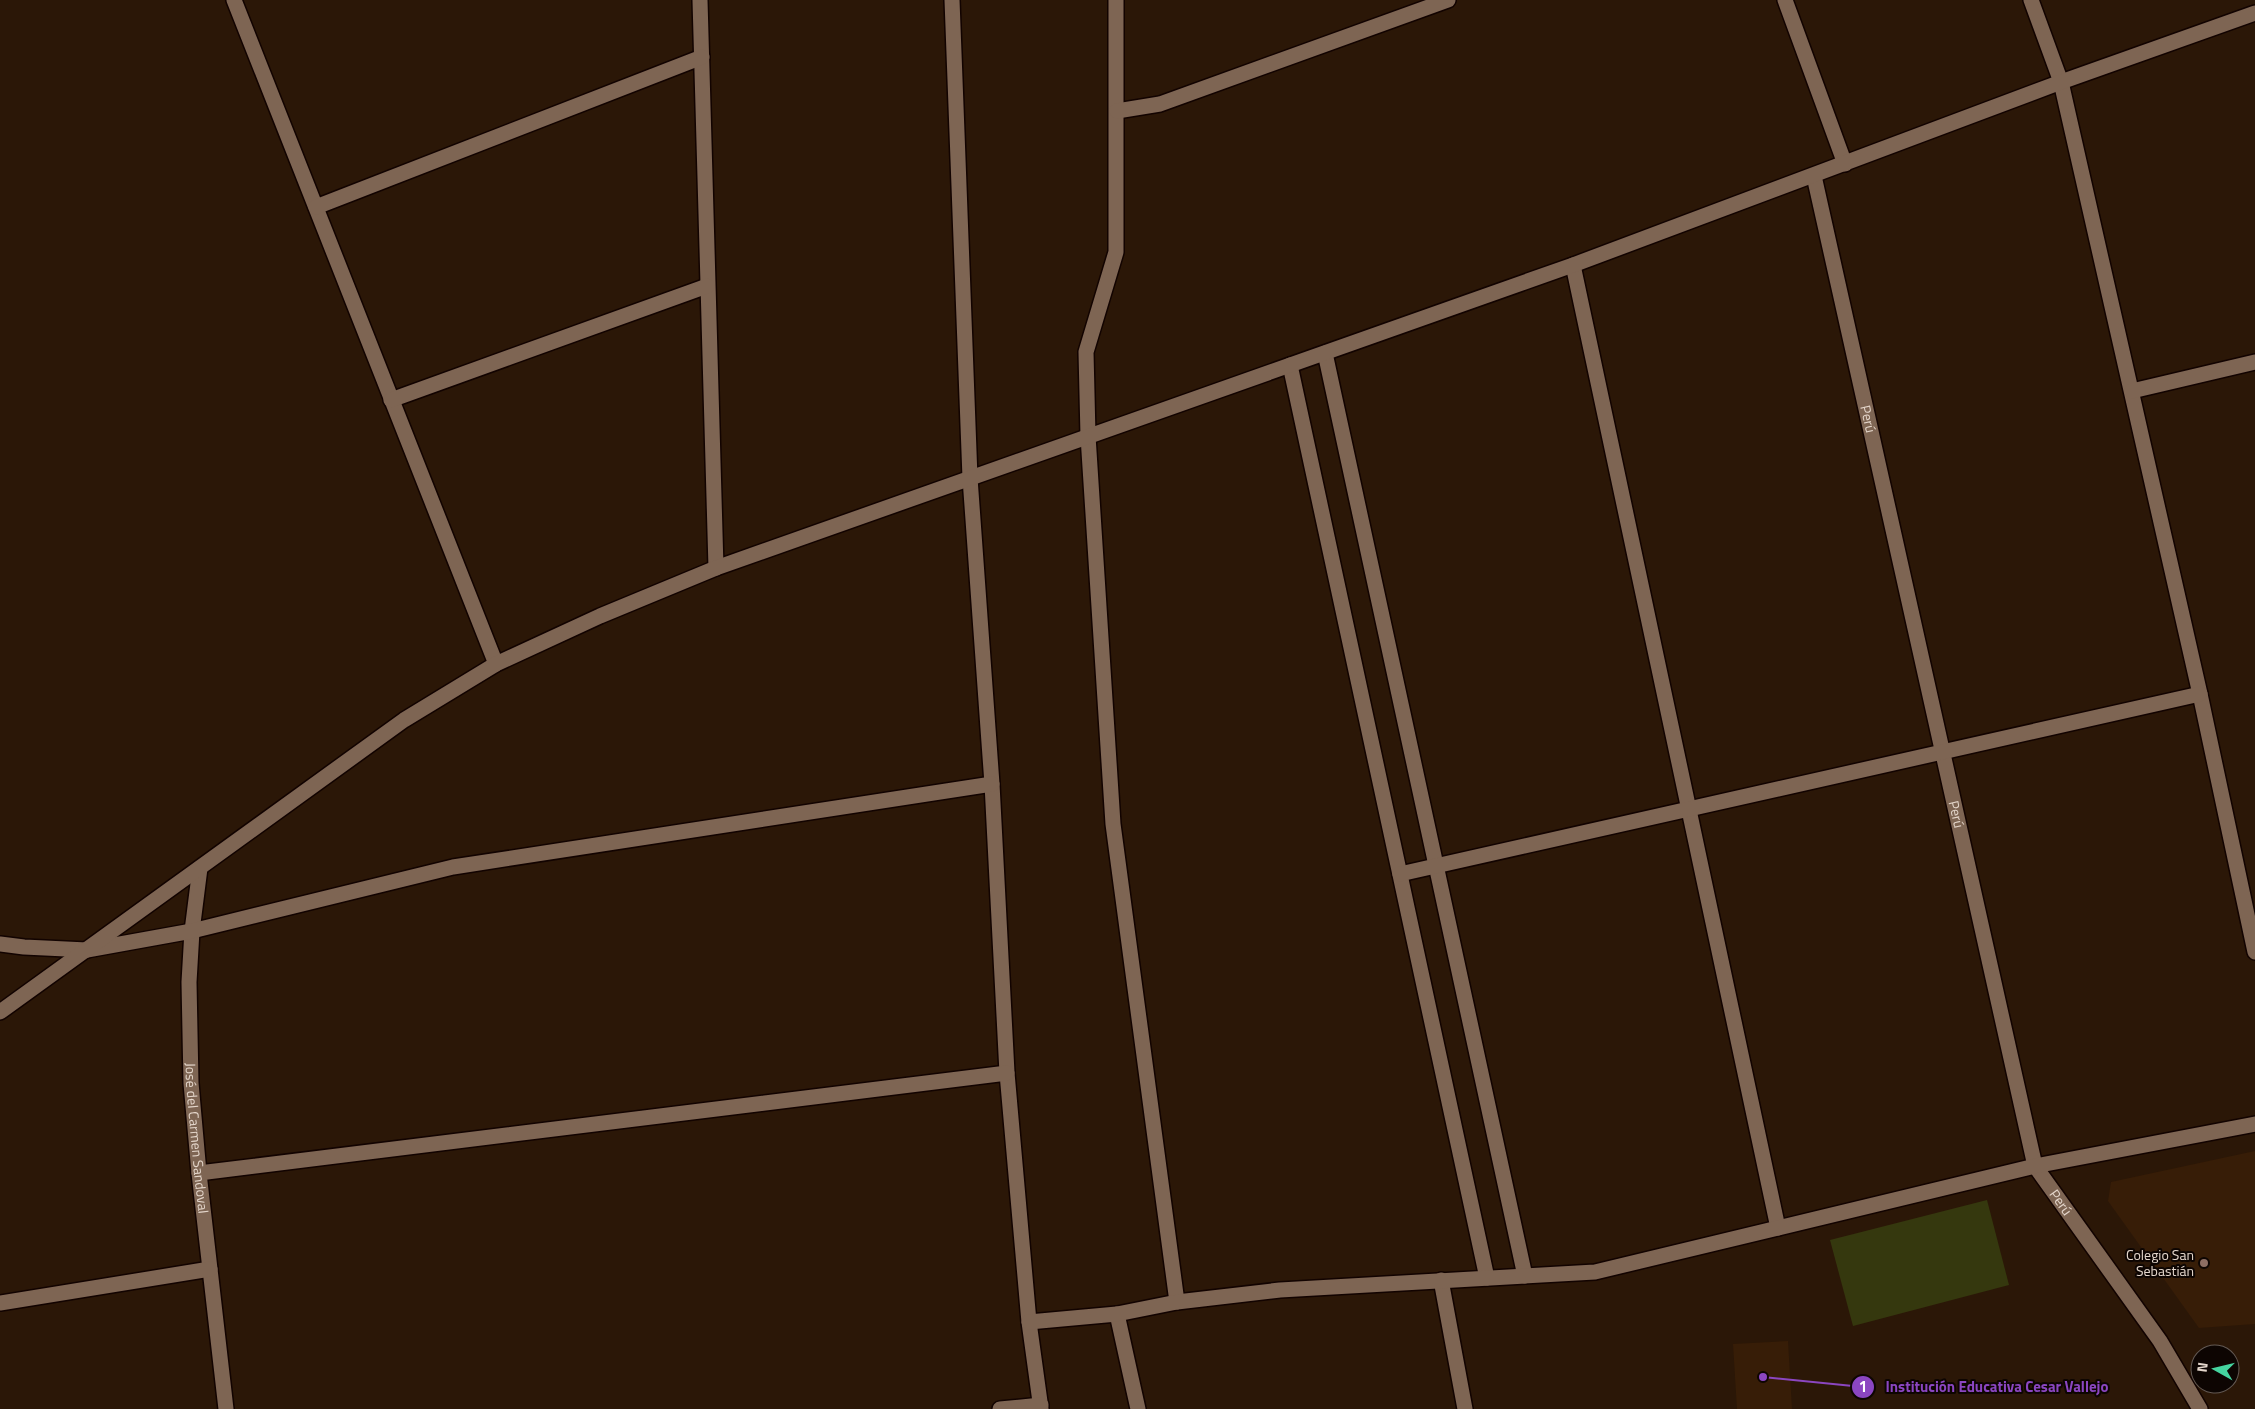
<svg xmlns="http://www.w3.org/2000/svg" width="2255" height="1409" font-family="'Titillium Web',sans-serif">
	<rect width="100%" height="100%" fill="#2b1707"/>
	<g fill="#371d07">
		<path d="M2255,1151V1324L2199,1328L2108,1201L2111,1182Z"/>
		<path d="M1788,1341L1792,1409H1737L1733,1344Z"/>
	</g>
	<path fill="#35380e" d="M1987,1200L2009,1285L1853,1326L1830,1240Z"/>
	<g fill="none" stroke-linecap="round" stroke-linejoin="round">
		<defs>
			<g id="street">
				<path d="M234,0L496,664"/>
				<path d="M700,0L716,568"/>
				<path d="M952,0L970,478L992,784L1007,1073L1029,1322L1041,1409"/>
				<path d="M1116,0V252L1086,352L1088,436L1113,824L1177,1302"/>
				<path d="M1785,0L1845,164"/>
				<path d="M2031,0L2061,82L2200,694L2255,952"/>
				<path d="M1117,111L1160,104L1448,0"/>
				<path id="s1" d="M1814,176L2035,1166L2160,1341L2200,1409"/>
				<path d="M316,207L702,57"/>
				<path d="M1573,265L1778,1228"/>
				<path d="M1325,353L1525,1276"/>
				<path d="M1290,365L1487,1278"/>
				<path d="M2132,391L2255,362"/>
				<path d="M391,400L707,286"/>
				<path id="s2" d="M200,868L192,931L189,982L191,1083L199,1173L226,1409"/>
				<path d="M1400,874L2200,694"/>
				<path d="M87,950L192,931L453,867L992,784"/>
				<path d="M199,1173L1007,1073"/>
				<path d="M1441,1280L1465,1409"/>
				<path d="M0,1303L210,1269"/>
				<path d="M1117,1314L1138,1409"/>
				<path d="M1029,1322L1117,1314L1177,1302L1280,1290L1595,1272L2035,1166L2255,1124"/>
				<path d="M1000,1409L1041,1405"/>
			</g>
			<g id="secondary">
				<path d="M0,944L24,947L87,950"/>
				<path d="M0,1012L404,720L496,664L600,616L716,568L1573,265L2061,82L2255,13"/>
			</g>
		</defs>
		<use href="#street" stroke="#120300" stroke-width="18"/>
		<use href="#secondary" stroke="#120300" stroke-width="18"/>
		<use href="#street" stroke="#7e6553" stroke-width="15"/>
		<use href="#secondary" stroke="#7e6553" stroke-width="15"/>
	</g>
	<circle fill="#8d6e63" stroke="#0d0502" stroke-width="2" cx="2204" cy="1263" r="5"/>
	<g text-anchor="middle" stroke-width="4" stroke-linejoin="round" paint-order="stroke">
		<g font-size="14" fill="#e5d7cc" stroke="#0d0502">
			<text dy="5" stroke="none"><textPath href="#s1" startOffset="249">Perú</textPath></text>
			<text dy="5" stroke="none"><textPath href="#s1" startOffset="654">Perú</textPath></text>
			<text dy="5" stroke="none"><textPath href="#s2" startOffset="271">José del Carmen Sandoval</textPath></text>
			<text dy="5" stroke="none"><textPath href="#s1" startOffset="1059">Perú</textPath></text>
		</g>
		<g font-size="14" fill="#e5d7cc" stroke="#0d0502" text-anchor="end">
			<text x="2194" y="1260">Colegio San<tspan x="2194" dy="16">Sebastián</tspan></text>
		</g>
	</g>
	<path fill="none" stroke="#8b46c1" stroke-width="2" d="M1763 1377L1863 1387"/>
	<g fill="#8b46c1" stroke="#0d0502" stroke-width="2">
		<circle cx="1763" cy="1377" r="5"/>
		<circle cx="1863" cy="1387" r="12"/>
	</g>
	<g font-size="15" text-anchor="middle" font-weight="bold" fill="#fff">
		<text x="1863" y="1392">1</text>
	</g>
	<g font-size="15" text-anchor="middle" font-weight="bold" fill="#8b46c1" stroke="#0d0502" stroke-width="4" stroke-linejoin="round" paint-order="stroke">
		<text x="1997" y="1392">Institución Educativa Cesar Vallejo</text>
	</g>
	<g transform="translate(2215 1369) rotate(278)"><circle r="24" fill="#0d0502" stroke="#635953"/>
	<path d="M0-4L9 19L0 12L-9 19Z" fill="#45d49f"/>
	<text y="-8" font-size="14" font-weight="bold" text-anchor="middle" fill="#e5d7cc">N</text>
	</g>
</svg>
